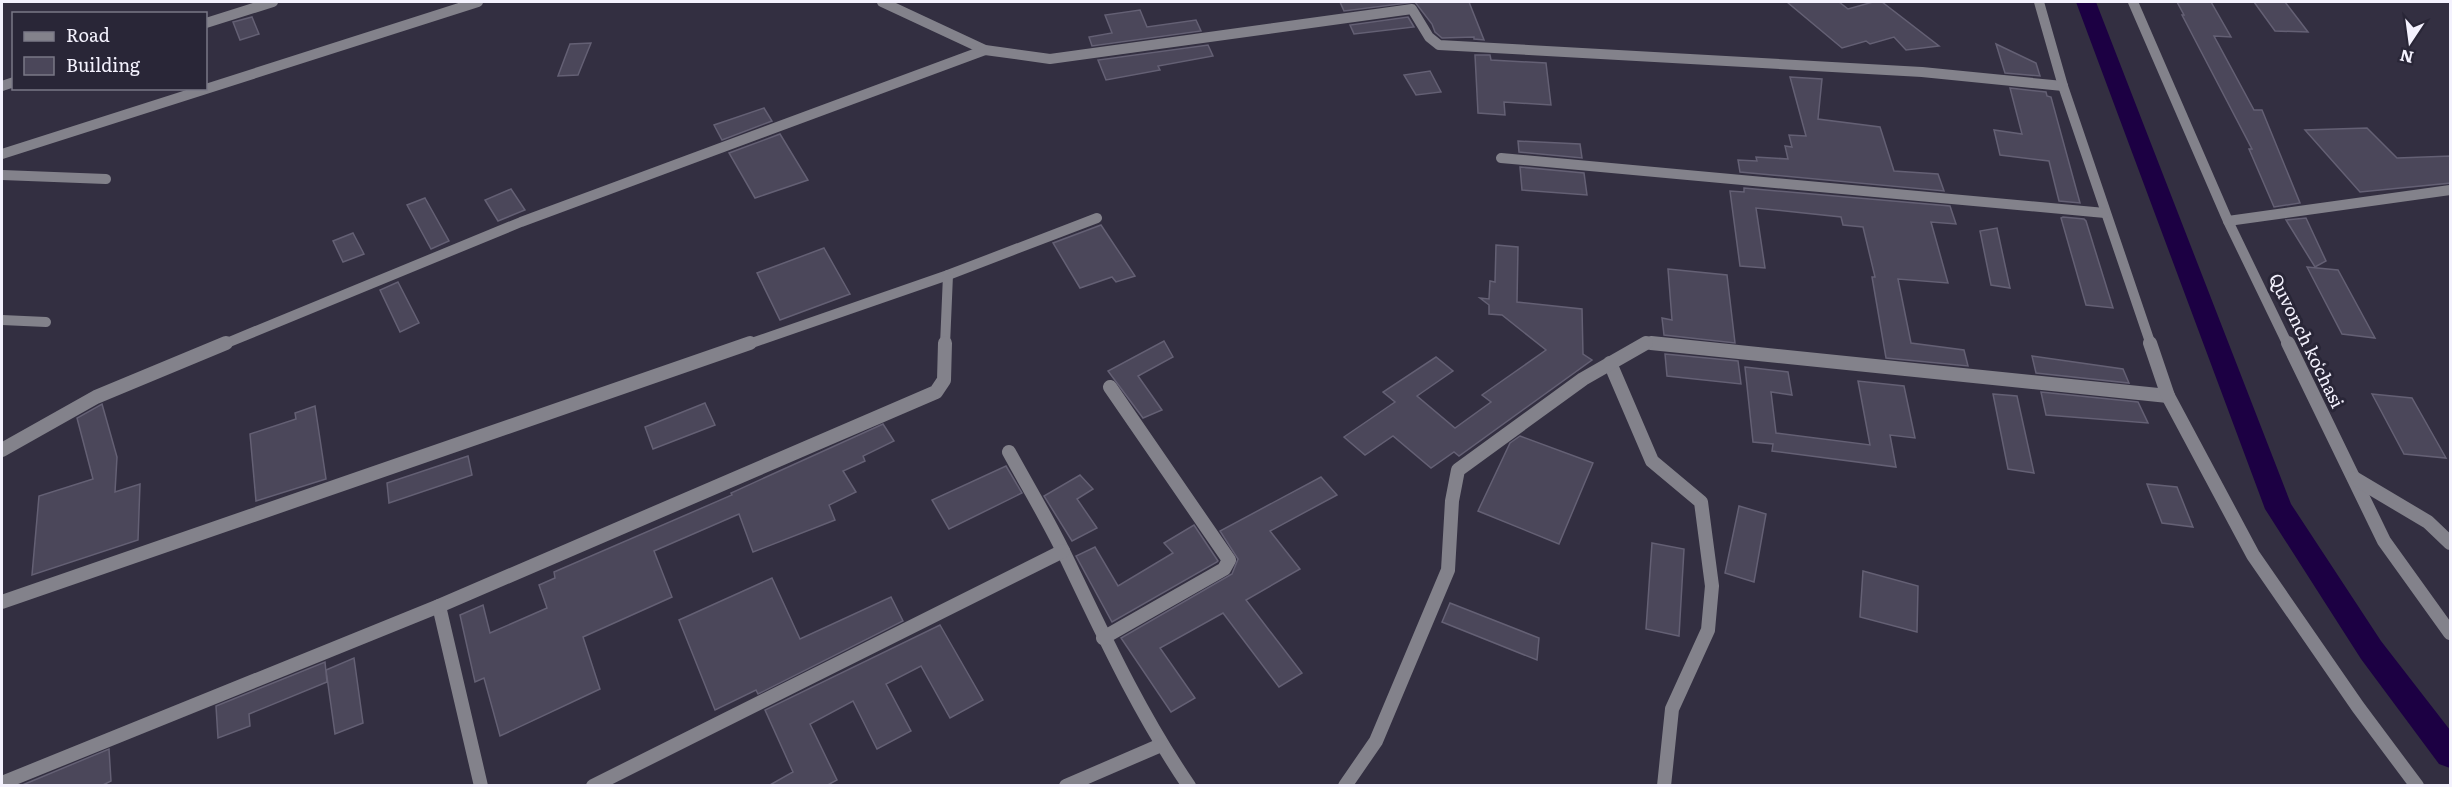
<svg xmlns="http://www.w3.org/2000/svg" width="2452" height="787" font-family="Literata,serif">
	<rect width="100%" height="100%" fill="#332f41"/>
	<g fill="none" stroke-linecap="round" stroke-linejoin="round">
		<path fill="#1c0043" fill-rule="evenodd" d="M2076,2H2096L2291,504L2381,641L2450,730V768L2439,764L2361,659L2265,509Z"/>
	</g>
	<g fill="#4b475a" stroke="#646074" stroke-width="1.5">
		<path d="M1340,2H1469L1484,40L1474,39V37L1442,38L1435,32L1432,24L1415,2L1344,11Z"/>
		<path d="M1787,2H1839L1848,9L1873,2H1882L1939,46L1906,50L1894,37L1870,44L1866,41L1842,48Z"/>
		<path d="M2177,2H2211L2231,37L2214,36L2254,110H2262L2300,203L2274,207L2249,149H2252L2182,15H2184Z"/>
		<path d="M2254,2H2285L2308,32L2275,31Z"/>
		<path d="M1140,10L1147,27L1196,20L1201,31L1092,46L1089,37L1112,33L1105,15Z"/>
		<path d="M252,17L259,34L240,40L233,22Z"/>
		<path d="M1408,17L1414,27L1354,34L1350,25Z"/>
		<path d="M591,43L578,75L558,76L570,44Z"/>
		<path d="M1996,44L2036,63L2040,76L2005,73Z"/>
		<path d="M1208,45L1213,56L1158,66L1160,70L1106,80L1098,60Z"/>
		<path d="M1475,55H1490L1491,60L1546,63L1551,105L1504,102L1505,115L1478,113Z"/>
		<path d="M1430,71L1441,92L1416,95L1404,75Z"/>
		<path d="M1790,77L1822,79L1818,119L1880,127L1894,171L1938,174L1944,191L1740,172L1738,160L1757,161L1756,157L1788,159L1785,146L1792,147L1789,135L1806,136Z"/>
		<path d="M2010,88L2046,92L2047,96L2051,97L2080,203L2059,201L2049,161L2000,155L1994,130L2022,134Z"/>
		<path d="M764,108L772,121L722,140L714,125Z"/>
		<path d="M2367,128L2397,158L2451,156V183L2360,192L2305,130Z"/>
		<path d="M780,134L808,180L755,198L729,153Z"/>
		<path d="M1518,141L1580,144L1582,158L1519,152Z"/>
		<path d="M1520,167L1584,173L1587,195L1522,190Z"/>
		<path d="M1744,188L1950,206L1956,224L1931,222L1948,283L1898,279L1911,343L1964,350L1968,366L1886,358L1872,277H1875L1863,227L1843,225L1841,217L1756,208L1765,268L1740,266L1730,191L1744,192Z"/>
		<path d="M511,189L525,210L498,221L485,200Z"/>
		<path d="M425,198L449,241L431,249L407,205Z"/>
		<path d="M2063,217L2084,219L2086,221L2113,308L2086,305L2061,218Z"/>
		<path d="M2306,218L2326,261L2315,267L2286,220Z"/>
		<path d="M1101,225L1135,276L1116,282L1112,277L1080,288L1053,243Z"/>
		<path d="M1997,228L2010,288L1991,285L1980,231Z"/>
		<path d="M353,233L364,254L343,262L333,241Z"/>
		<path d="M1496,245L1518,247L1517,302L1582,309L1583,354L1592,360L1459,456L1454,452L1431,468L1393,436L1365,455L1344,437L1395,402L1383,392L1436,357L1453,371L1417,396L1455,428L1491,402L1482,395L1546,350L1502,315L1489,314V305L1480,298L1489,299L1490,281L1495,282Z"/>
		<path d="M824,248L850,294L780,320L757,273Z"/>
		<path d="M2307,267L2338,270L2375,338L2342,334Z"/>
		<path d="M1668,269L1727,275L1735,343L1664,335L1662,318L1672,320Z"/>
		<path d="M398,282L419,323L400,332L380,290Z"/>
		<path d="M1164,341L1173,357L1138,376L1162,410L1143,418L1108,371Z"/>
		<path d="M1665,354L1738,361L1741,384L1667,376Z"/>
		<path d="M2032,356L2123,369L2129,383L2036,373Z"/>
		<path d="M1745,367L1788,372L1792,395L1771,392L1776,433L1870,445L1858,381L1904,386L1915,438L1890,435L1896,467L1772,451L1773,444L1753,442Z"/>
		<path d="M2041,392L2138,402L2148,423L2046,415Z"/>
		<path d="M1993,394L2017,396L2034,473L2008,469Z"/>
		<path d="M2372,394L2412,398L2446,458L2404,454Z"/>
		<path d="M705,403L715,425L653,449L645,427Z"/>
		<path d="M102,404L117,457L115,492L140,484L138,540L32,575L39,496L93,479L77,418Z"/>
		<path d="M315,406L326,479L256,501L250,434L296,419L295,413Z"/>
		<path d="M883,424L894,441L863,456L865,461L843,471L856,492L829,505L835,520L753,552L739,514L654,551L672,597L583,637L600,689L500,736L484,678L475,682L460,615L483,605L490,633L547,608L539,585L555,578L554,572L732,495L731,493Z"/>
		<path d="M1520,436L1593,463L1559,544L1478,511L1510,443Z"/>
		<path d="M468,456L472,475L389,503L387,483Z"/>
		<path d="M1006,466L1022,493L949,529L932,500Z"/>
		<path d="M1080,475L1093,489L1077,499L1097,528L1072,541L1044,496Z"/>
		<path d="M1321,477L1337,495L1270,531L1300,569L1246,600L1302,673L1279,687L1223,613L1160,648L1195,698L1171,712L1121,638L1232,574L1238,559L1220,531Z"/>
		<path d="M2147,484L2177,487L2193,527L2162,523Z"/>
		<path d="M1739,506L1766,514L1754,582L1725,573Z"/>
		<path d="M1194,525L1218,561L1217,562L1112,622L1076,556L1095,547L1118,586L1173,553L1164,543Z"/>
		<path d="M1652,543L1684,549L1679,636L1646,629Z"/>
		<path d="M1863,571L1918,586L1917,632L1860,617Z"/>
		<path d="M772,578L800,639L891,597L903,621L758,694L756,690L715,710L679,620Z"/>
		<path d="M1450,603L1539,638L1537,660L1442,622Z"/>
		<path d="M940,625L983,700L950,718L921,666L886,684L911,731L877,749L853,701L810,724L837,780L826,786H768L793,772L765,710Z"/>
		<path d="M354,658L363,723L335,734L326,670Z"/>
		<path d="M325,662L327,682L249,714L250,726L218,738L216,706Z"/>
		<path d="M109,749L111,781L101,786H20Z"/>
	</g>
	<g fill="none" stroke-linecap="round" stroke-linejoin="round">
		<g stroke="#83828b" stroke-width="10">
			<path d="M882,2L985,50L1050,59L1412,9L1429,37L1439,45L1922,72L2063,86"/>
			<path d="M2039,2L2063,86L2151,345"/>
			<path d="M2133,2L2228,221L2288,345"/>
			<path d="M206,23L273,2"/>
			<path d="M2,86L14,82"/>
			<path d="M2,154L478,2"/>
			<path d="M1501,158L2105,213"/>
			<path d="M2,175L106,179"/>
			<path d="M2228,221L2450,190"/>
			<path d="M2,320L46,322"/>
			<path d="M222,345L521,222L985,50"/>
			<path d="M746,345L948,275L1097,218"/>
			<path d="M945,345L948,275"/>
			<path d="M1644,345L1647,343L1666,345"/>
		</g>
		<g stroke="#83828b" stroke-width="14">
			<path d="M1651,343L2168,396"/>
			<path d="M2150,343L2168,396L2253,555L2358,707L2417,786"/>
			<path d="M2288,343L2384,541L2450,633"/>
			<path d="M1610,363L1652,461L1701,502L1712,586L1708,630L1672,709L1664,786"/>
			<path d="M2,450L96,397L226,343"/>
			<path d="M1009,452C1027,485 1047,518 1064,553C1103,634 1138,711 1189,786"/>
			<path d="M2354,478L2428,522L2450,543"/>
			<path d="M2,602L750,343"/>
			<path d="M439,606L481,786"/>
			<path d="M1103,638L1224,569L1229,560L1110,387"/>
			<path d="M2,783L439,606L936,392L944,380L945,343"/>
			<path d="M593,786L1063,551"/>
			<path d="M1066,786L1161,745"/>
			<path d="M1345,786L1376,741L1448,570L1452,501L1458,470L1583,379L1646,343"/>
		</g>
	</g>
	<g text-anchor="middle" stroke-width="6" stroke-linejoin="round" paint-order="stroke">
		<g font-size="18" fill="#f4f2fe" stroke="#292637">
			<text transform="translate(2306 341) rotate(64)" y="6">Quvonch koʻchasi</text>
		</g>
	</g>
	<rect width="2452" height="787" fill="none" stroke="#f4f2fe" stroke-width="6"/>
	<rect x="12" y="12" width="195" height="78" fill="#292637" stroke="#7a7887" stroke-width="1.5"/>
	<rect x="24" y="32" width="30" height="9" fill="#83828b" stroke="#7a7887" stroke-width="1.5"/>
	<text x="66" y="42" font-size="18" fill="#f4f2fe">Road</text>
	<rect x="24" y="57" width="30" height="18" fill="#4b475a" stroke="#7a7887" stroke-width="1.5"/>
	<text x="66" y="72" font-size="18" fill="#f4f2fe">Building</text>
	<g transform="translate(2410 42) rotate(193)" stroke="#292637" stroke-width="4.5" paint-order="stroke">
	<path d="M0-4.5L10 22L0 15L-10 22Z" fill="#f4f2fe"/>
	<text y="-9" font-size="16" font-weight="bold" text-anchor="middle" fill="#f4f2fe">N</text>
	</g>
</svg>
